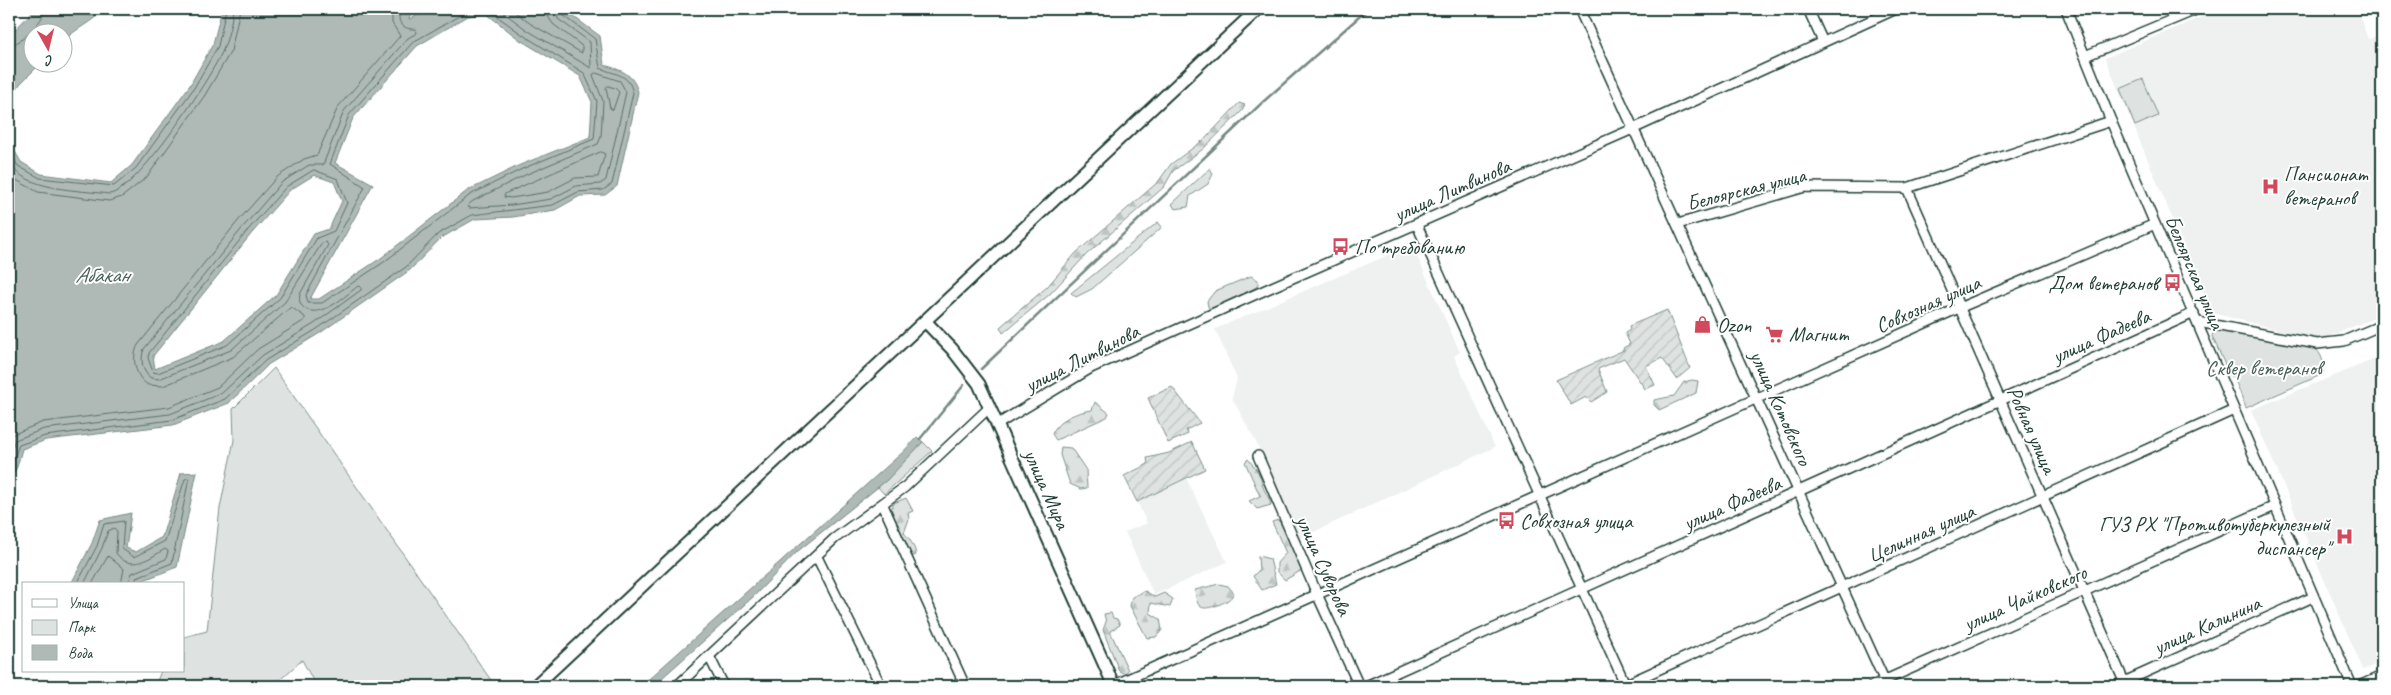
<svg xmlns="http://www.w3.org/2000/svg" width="2391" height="695" font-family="Caveat,sans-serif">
	<defs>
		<pattern id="forest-firs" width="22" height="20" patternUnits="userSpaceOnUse" patternTransform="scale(1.25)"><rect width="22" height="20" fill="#dee3e2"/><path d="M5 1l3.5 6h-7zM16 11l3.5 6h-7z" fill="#bec4c2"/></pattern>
		<pattern id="garden-furrows" width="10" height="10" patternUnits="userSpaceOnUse" patternTransform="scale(1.25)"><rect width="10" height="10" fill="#dee3e2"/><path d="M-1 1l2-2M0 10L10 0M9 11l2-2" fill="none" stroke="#bec4c2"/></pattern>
	</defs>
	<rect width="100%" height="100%" fill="#fff"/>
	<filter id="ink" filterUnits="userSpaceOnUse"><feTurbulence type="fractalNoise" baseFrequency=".02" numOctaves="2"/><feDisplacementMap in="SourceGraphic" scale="10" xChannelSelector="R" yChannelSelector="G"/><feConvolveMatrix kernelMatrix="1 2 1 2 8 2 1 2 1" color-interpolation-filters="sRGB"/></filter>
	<g filter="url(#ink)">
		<g fill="#eef1f0">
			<path d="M2220,9H2357L2368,39L2382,36V315L2320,340L2212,313L2105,58Z"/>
			<path d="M1412,245L1460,352L1454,356L1495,447L1301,538L1255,440L1232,398L1237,379L1215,329Z"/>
			<path d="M2382,356V662L2363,670L2251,410Z"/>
			<path d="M1186,478L1227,562L1154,595L1125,532L1147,523L1137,502Z"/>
		</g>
		<g fill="#dee3e2" stroke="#7e908b">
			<path d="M2143,79L2158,116L2135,126L2120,89Z"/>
			<path d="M1210,168L1213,174L1208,184L1190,196L1188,207L1175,209L1172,204Z"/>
			<path d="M1251,276L1258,280V285L1255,288L1211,309L1208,307L1207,301L1215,291Z"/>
			<path d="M2215,328L2312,346C2323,354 2324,362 2323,374L2246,408L2234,377L2230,376L2212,336Z"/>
			<path d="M274,368L495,686H316L302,660L273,686H155L161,671H184V637L207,631L220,508L234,440L233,409Z"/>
			<path d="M923,442L932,451L884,494L878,487Z"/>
		</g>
		<g fill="url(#forest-firs)" stroke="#7e908b">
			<path d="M1239,103L1245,105L1242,111L1203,149L1173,171L1164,187L1087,254L1050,294L1003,333L1000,327L1047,287L1076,253L1158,182L1171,164L1205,139Z"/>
			<path d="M1158,222L1162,227L1092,289L1076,297L1071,293Z"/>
			<path d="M1692,380L1698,381L1696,393L1659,410L1654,405V400L1674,396L1684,382Z"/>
			<path d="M1095,402L1109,413L1107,417L1056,440L1052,434C1058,419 1077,412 1092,410Z"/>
			<path d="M1061,447L1071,448L1086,470L1087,488L1081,489L1070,484L1060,455Z"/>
			<path d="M1248,459C1257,470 1260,473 1263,487C1265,493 1270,498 1271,505L1257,509L1249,501L1260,496L1245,462Z"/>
			<path d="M906,498L913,511L908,513L909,519L904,533C910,539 915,547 916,555L911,557L890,511L894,503Z"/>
			<path d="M1278,520C1290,536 1300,549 1302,570L1285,580L1277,572V563L1286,553L1272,522Z"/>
			<path d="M1258,556L1270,559L1276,584L1262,590L1253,576L1259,570Z"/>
			<path d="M1219,584L1228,586L1234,593C1230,600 1227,601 1218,605C1201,611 1197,609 1195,590Z"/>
			<path d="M1145,591L1155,597L1164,593L1173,599L1170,607L1151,603L1150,613L1160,619L1162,630L1156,637L1147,638L1130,606L1132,597Z"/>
			<path d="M1111,613L1113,618L1117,619L1120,625L1110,631L1128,670L1125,674L1119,671L1103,630L1106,622L1104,614Z"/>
		</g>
		<g fill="url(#garden-furrows)" stroke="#7e908b">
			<path d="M1667,310L1690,368L1677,379L1662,358L1646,366L1655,385L1645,389L1624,358L1598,369L1607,392L1591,402L1586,397L1571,405L1556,380L1624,350L1623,348L1630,344L1625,333L1630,330L1629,326Z"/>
			<path d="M1172,387L1200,423L1186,430L1188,434L1168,443L1148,398Z"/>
			<path d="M1192,442L1205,469L1137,502L1124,476L1148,464L1147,458L1169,453Z"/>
		</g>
		<g fill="#afbab7" stroke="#758883" fill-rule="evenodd">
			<path d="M35,9H104C93,22 75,29 63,41L62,32H32V62L41,63L20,84L9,101V36Z"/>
			<path d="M222,9H413L409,19L433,9H563L600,36L604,65C621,70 633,73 638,92L617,186L605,195L580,196L555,210L513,217L475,219L441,238L410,270L320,333L269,364L229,403L173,425L46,440L22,449L17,467L9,481V141L21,162L41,174L111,183L132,165L190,85L213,44ZM487,14L520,40L580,76L592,102L590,137L520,165L467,191L381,258L319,299H310L373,184L335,163L353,118L417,46L468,16ZM314,175L334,182L342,201L329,229L314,234L276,295L224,341L155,369L153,356L252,233L290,190Z"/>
			<path d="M917,437L923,442L887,480L798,551L753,597L653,686H641L903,452Z"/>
			<path d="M197,472L177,567L134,584H71L92,543L100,520L131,513L126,548L136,552L162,537L181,473Z"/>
		</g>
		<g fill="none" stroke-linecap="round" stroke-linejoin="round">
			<g stroke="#596f68" stroke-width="1">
				<path d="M487,9L523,35L584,73L597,101L594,139L522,169L470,195L384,262L322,303H308L306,295L365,187L330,164L349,115L413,42L466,12Z"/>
				<path d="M499,9L527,30L591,68L590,42L558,19L555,9"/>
				<path d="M511,9L531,24L582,53V46L553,24L549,18L547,9"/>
				<path d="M9,45C21,45 44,21 45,9"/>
				<path d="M596,73L620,81L626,92L606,180L600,184L576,186L551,199L512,205L469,208L468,205L473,201L525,175L598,144L601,137L603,101L593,75Z"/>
				<path d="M608,86L615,88L619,92L613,110L610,108L606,88Z"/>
				<path d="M9,151L18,166L40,178L114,186L136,168L194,88L218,46L226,9"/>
				<path d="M601,152L605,154L598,177L575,178L548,192L511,198L504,197L505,194Z"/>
				<path d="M9,163C25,191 80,190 109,194C137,192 211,77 223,50C228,38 232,21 233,9"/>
				<path d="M314,170L338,179L347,203L334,231L317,238L280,298L227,345L158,373L153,372L148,358L149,353L248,230L286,187Z"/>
				<path d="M9,176L38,192L109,201L122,197L147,177L205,95L231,51L240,9"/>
				<path d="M9,436L43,422L169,407L218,387L258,349L305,320V317L291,307L233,357L163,386L148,385C135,377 131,358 138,345L238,221L277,177L304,159L317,155L338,107L400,36L392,23V9"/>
				<path d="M9,455L15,440L44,429L170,414L222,393L263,355L314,324L361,290V287L358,286C346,295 321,320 304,308C299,304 299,299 300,294L328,245L326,242L322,243L285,302L231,350L159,379L151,378C142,372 140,359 144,349L244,226L282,182L309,165H323L344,111L408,38L417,33L416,29C403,30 395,22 401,9"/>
				<path d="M9,472L19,445L45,436L172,420L225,399L266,360L317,329L406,267L438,234L472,215L553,205L578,192L603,190L612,184L633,93C629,73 615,75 600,68L595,39L563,15L561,9"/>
				<path d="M77,584L97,546L104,524L124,521L122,549L134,557L165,541L185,479L189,478L172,563L137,577L134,584"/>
				<path d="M84,584L102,548L108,531L114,528L117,531L116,553C130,573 150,558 165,549L168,551L166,559L132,573L128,584"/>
				<path d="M92,584L108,556L124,569L121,584"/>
			</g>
			<g stroke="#758883" stroke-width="2.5">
				<path d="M981,369L1264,101L1368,9"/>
				<path d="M920,439L964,385"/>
			</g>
			<defs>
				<g id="minor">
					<path d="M1579,9L1887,686"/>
					<path d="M1808,9L1823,42"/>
					<path d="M2066,9L2111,121L2352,686"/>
					<path d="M2085,56L2198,9"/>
					<path d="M1907,188L2126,686"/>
					<path d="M1678,224L1805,187L1907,188L2111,121"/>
					<path d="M1417,225L1626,686"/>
					<path d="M2198,322L2317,344L2344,341L2382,325"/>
					<path d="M998,424L1091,368L1272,287L1635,128L1896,9"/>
					<path d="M1258,456L1317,594L1359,686"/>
					<path d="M883,505L965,686"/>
					<path d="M817,557L881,686"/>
					<path d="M710,658L724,686"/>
					<path d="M677,686L834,539L905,487L990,407"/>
					<path d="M1112,686L1959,308L2155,224"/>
					<path d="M1366,686L2194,313"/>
					<path d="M1622,686L2234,410"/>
					<path d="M1872,686L2275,506"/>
					<path d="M2115,686L2313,597"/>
					<path d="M2359,686L2382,676"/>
				</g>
				<g id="major">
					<path d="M925,321L952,349L979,384L1114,686"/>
					<path d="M535,686L1258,9"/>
				</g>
			</defs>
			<use href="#minor" stroke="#1f3d34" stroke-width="12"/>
			<use href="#major" stroke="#1f3d34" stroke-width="15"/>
			<use href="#minor" stroke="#fff" stroke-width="9"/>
			<use href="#major" stroke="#fff" stroke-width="11"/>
		</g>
	</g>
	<defs>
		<symbol id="hospital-bare" viewBox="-9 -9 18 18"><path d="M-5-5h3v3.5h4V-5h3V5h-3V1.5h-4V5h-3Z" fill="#d1495b" stroke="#fff" stroke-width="2.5" paint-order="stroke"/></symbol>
		<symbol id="bus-bare" viewBox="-9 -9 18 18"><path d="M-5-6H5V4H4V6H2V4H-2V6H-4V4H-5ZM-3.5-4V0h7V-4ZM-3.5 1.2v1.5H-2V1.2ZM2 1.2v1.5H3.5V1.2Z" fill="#d1495b" stroke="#fff" stroke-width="2.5" paint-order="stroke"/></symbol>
		<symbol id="shop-bare" viewBox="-9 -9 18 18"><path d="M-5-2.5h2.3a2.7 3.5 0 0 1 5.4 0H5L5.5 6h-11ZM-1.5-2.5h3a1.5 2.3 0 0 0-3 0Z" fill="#d1495b" stroke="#fff" stroke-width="2.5" paint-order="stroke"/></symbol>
		<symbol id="supermarket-bare" viewBox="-9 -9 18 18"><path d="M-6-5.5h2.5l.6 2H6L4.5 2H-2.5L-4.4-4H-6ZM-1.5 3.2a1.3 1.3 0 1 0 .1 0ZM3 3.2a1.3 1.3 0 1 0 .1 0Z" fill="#d1495b" stroke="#fff" stroke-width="2.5" paint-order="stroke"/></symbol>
	</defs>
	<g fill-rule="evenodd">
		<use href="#hospital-bare" x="2258" y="174" width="25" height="25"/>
		<use href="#bus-bare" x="1328" y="234" width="25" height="25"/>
		<use href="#bus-bare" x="2160" y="270" width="25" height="25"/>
		<use href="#shop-bare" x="1690" y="312" width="25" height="25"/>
		<use href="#supermarket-bare" x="1762" y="322" width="25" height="25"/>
		<use href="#bus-bare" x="1494" y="508" width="25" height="25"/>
		<use href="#hospital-bare" x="2332" y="524" width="25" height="25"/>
	</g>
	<g text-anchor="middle" stroke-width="4" stroke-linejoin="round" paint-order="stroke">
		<g font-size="21" fill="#1f3d34" stroke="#fff" text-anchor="start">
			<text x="2284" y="181">Пансионат<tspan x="2284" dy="24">ветеранов</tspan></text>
			<text x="1355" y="254">По требованию</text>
			<text x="2158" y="290" text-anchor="end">Дом ветеранов</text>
			<text x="1717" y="332">Ozon</text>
			<text x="1789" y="341">Магнит</text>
			<text x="1520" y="528">Совхозная улица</text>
			<text x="2330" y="531" text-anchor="end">ГУЗ РХ "Противотуберкулезный<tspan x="2330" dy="24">диспансер"</tspan></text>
		</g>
		<g font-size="21" fill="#1f3d34" stroke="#fff">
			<text transform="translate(1746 189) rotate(-14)" y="7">Белоярская улица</text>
			<text transform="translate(1452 190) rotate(-24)" y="7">улица Литвинова</text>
			<text transform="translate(2195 272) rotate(67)" y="7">Белоярская улица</text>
			<text transform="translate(1928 304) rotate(-24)" y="7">Совхозная улица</text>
			<text transform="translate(2101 336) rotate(-24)" y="7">улица Фадеева</text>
			<text transform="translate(1082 358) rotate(-27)" y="7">улица Литвинова</text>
			<text transform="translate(1781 408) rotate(66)" y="7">улица Котовского</text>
			<text transform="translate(2032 430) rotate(66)" y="7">Ровная улица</text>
			<text transform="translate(1047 489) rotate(66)" y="7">улица Мира</text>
			<text transform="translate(1732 503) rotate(-24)" y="7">улица Фадеева</text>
			<text transform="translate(1921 533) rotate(-24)" y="7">Целинная улица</text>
			<text transform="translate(1324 565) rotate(66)" y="7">улица Суворова</text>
			<text transform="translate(2025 598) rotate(-24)" y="7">улица Чайковского</text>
			<text transform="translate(2207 625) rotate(-24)" y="7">улица Калинина</text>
		</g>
		<g font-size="21" fill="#455e57" stroke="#fff">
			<text x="2264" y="375">Сквер ветеранов</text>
		</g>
		<g font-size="22" font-style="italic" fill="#4a625b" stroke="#fff">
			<text x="102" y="282">Абакан</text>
		</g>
	</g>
	<rect width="2391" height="695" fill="none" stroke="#fff" stroke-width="30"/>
	<rect x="15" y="15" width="2361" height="665" fill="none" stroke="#1f3d34" stroke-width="2" filter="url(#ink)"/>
	<rect x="22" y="582" width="162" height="90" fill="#ffffff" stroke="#a5b1ae"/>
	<rect x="32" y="599" width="25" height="8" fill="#ffffff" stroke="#a5b1ae"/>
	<text x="68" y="608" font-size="15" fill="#1f3d34">Улица</text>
	<rect x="32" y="620" width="25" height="15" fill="#dee3e2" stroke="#a5b1ae"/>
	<text x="68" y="632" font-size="15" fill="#1f3d34">Парк</text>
	<rect x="32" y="645" width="25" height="15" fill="#afbab7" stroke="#a5b1ae"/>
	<text x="68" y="658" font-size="15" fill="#1f3d34">Вода</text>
	<g transform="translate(48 48) rotate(172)"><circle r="24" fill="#ffffff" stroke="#a5b1ae"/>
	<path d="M0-4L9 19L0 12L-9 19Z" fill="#d1495b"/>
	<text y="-8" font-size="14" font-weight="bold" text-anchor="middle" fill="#1f3d34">С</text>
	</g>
</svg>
